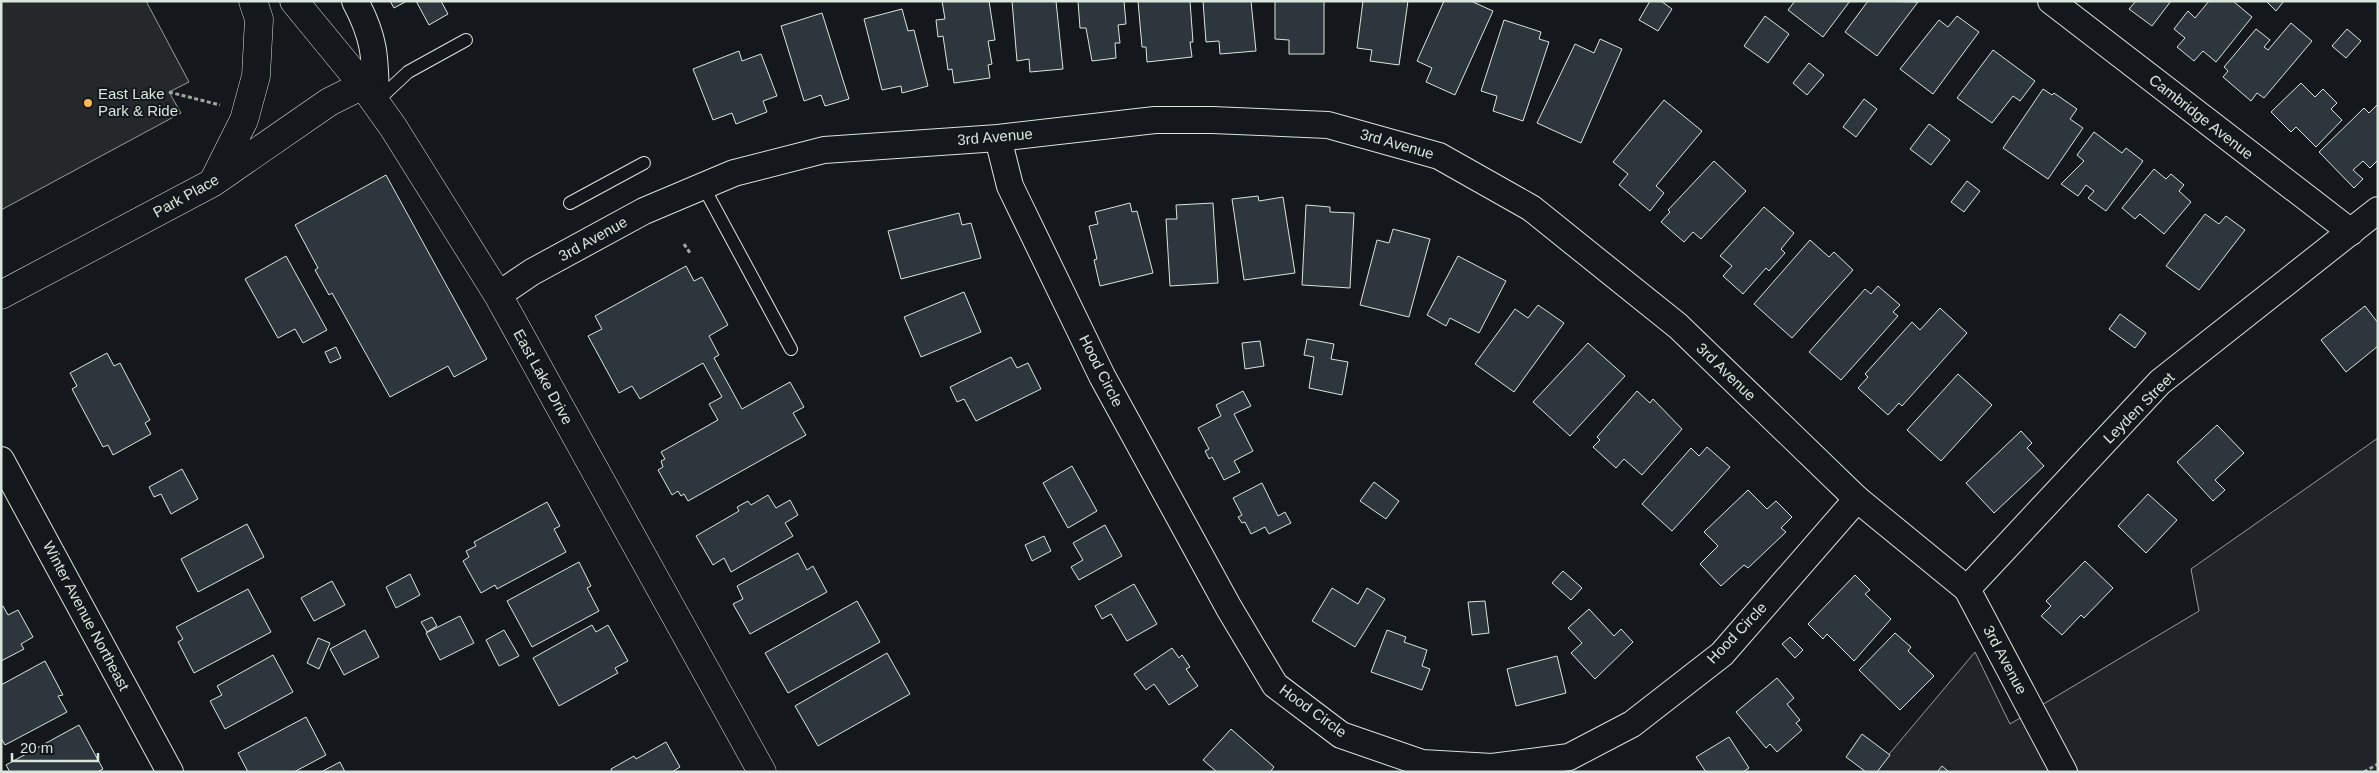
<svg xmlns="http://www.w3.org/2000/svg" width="2379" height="773" font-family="Helvetica,sans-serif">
	<rect width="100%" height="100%" fill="#14181c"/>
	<path fill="#202428" stroke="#939e99" d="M2378,438V772H1874L1975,652L2010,724L2199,611L2191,569Z"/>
	<path fill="#24282b" stroke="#939e99" d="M1,1H146L189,82L169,92L181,113L1,210Z"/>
	<g fill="#2c363c" stroke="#d8e6dc">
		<path d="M390,1H407L394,8Z"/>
		<path d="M416,1H441L448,14L429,25Z"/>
		<path d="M942,1H989L995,40L988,41L992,64L988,65L990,78L954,83L952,69L948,70L943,36L938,37L936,20L945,19Z"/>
		<path d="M1012,1H1056L1063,69L1030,72L1029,59L1017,61Z"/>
		<path d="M1078,1H1124L1126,24L1118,25L1120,43H1115L1116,58L1092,61L1086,28H1080Z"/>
		<path d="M1138,1H1190L1193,42H1190L1192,57L1147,62L1146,47H1142Z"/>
		<path d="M1203,1H1251L1256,51L1220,54L1219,41L1206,42Z"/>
		<path d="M1275,1H1324V54H1289V40L1275,39Z"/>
		<path d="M1363,1H1408L1399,65L1370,61L1372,50L1357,48Z"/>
		<path d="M1444,1H1471L1493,11L1455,95L1426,82L1432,68L1417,61Z"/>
		<path d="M1650,1H1661L1672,9L1658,31L1639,20Z"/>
		<path d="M1795,1H1850L1823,37L1788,10Z"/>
		<path d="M1868,1L1918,2L1877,56L1845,32Z"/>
		<path d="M2136,1H2171L2152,26L2129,9Z"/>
		<path d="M2209,1H2233L2252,17L2216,62L2203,51L2194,61L2177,47L2185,38L2174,29L2188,11L2195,18Z"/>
		<path d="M2266,1H2284L2276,11Z"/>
		<path d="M902,9L908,31L914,30L928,86L902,93L901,86L882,90L864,19Z"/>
		<path d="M822,13L849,99L825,106L821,95L804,101L781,26Z"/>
		<path d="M1765,16L1789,34L1768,63L1744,46Z"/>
		<path d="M1957,16L1979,32L1933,94L1900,69L1939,20L1948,27Z"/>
		<path d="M1504,20L1541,32L1539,39L1549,42L1523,121L1493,111L1497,96L1481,91Z"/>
		<path d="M2291,23L2312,41L2264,98L2257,93L2251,101L2223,77L2228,71L2224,67L2256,29L2270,40L2264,47L2268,50Z"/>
		<path d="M2347,29L2361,41L2346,58L2332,46Z"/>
		<path d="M1600,39L1622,49L1581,143L1537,123L1575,44L1594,53Z"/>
		<path d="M1993,50L2035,81L2020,101L2013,96L1992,123L1957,98Z"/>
		<path d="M739,51L742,61L761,54L777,96L763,101L767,112L736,124L732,113L713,120L693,69Z"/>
		<path d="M1809,63L1824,75L1807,95L1793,83Z"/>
		<path d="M2301,83L2315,97L2323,89L2337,103L2331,109L2342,120L2316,147L2296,127L2291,132L2271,112Z"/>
		<path d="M2043,89L2052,95L2054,93L2077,109L2070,119L2083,128L2048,179L2003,148Z"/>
		<path d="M1864,99L1877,109L1856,137L1843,127Z"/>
		<path d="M1664,100L1702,131L1656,186L1664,193L1650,211L1619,185L1628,174L1613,162Z"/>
		<path d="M2378,104V160L2370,168L2363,161L2353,170L2363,179L2354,188L2319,152L2364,108L2369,113Z"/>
		<path d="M1929,124L1950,140L1931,165L1910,149Z"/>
		<path d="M2094,132L2122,153L2126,148L2143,161L2106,211L2088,198L2094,191L2086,185L2078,196L2061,184L2084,161L2077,155Z"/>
		<path d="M1714,161L1746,191L1701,239L1693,232L1684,242L1661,222L1670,212L1668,210Z"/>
		<path d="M2154,169L2166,179L2171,174L2184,185L2179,191L2191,202L2164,234L2140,214L2135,219L2122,208Z"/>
		<path d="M386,175L487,359L454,377L448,366L390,397L332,293L329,295L315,270L318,268L295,225Z"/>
		<path d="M1967,181L1980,191L1964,212L1951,202Z"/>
		<path d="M1258,196L1259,201L1283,197L1295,273L1244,280L1232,199Z"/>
		<path d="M1130,203L1132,212L1137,211L1153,273L1100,286L1094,260L1097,259L1089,226L1098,224L1095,212Z"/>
		<path d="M1213,203L1218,283L1170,286L1166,219H1177L1176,205Z"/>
		<path d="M1306,205L1330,207V212L1354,213L1350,288L1302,285Z"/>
		<path d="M1764,207L1794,233L1781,249L1785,253L1769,271L1766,268L1743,294L1723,276L1732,266L1720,256Z"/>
		<path d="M959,213L962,225L971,223L981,258L901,279L888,231Z"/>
		<path d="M2205,214L2219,224L2226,216L2245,230L2199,290L2166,266Z"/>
		<path d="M1393,229L1430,239L1409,317L1360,305L1377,240L1389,243Z"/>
		<path d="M1810,240L1829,257L1834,252L1853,270L1792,338L1754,304Z"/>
		<path d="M286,256L327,330L303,343L295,329L278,338L245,279Z"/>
		<path d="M1458,256L1506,281L1479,333L1450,318L1446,326L1427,315Z"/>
		<path d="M686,266L694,281L702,277L728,325L709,336L719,355L714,358L742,409L790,382L804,407L793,413L806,435L688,501L684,494L681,496L678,491L672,495L658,470L663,467L661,461L665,459L661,452L718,420L709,404L722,397L703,363L640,399L632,386L619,393L588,336L602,329L595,316Z"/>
		<path d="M1878,286L1900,305L1893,312L1898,316L1841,380L1809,352L1865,289L1871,294Z"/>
		<path d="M964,292L981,332L921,357L904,317Z"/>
		<path d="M1538,305L1564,323L1514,392L1475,364L1515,309L1528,318Z"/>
		<path d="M2365,306L2378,323V346L2346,372L2321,340Z"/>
		<path d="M1940,308L1967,333L1902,406L1899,403L1888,415L1858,388L1868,377L1865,374L1912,322L1920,330Z"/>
		<path d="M2120,314L2146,333L2135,348L2109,329Z"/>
		<path d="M1307,339L1334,344L1331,359L1348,362L1342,395L1309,388L1314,357L1304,355Z"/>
		<path d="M1260,341L1264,366L1245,369L1242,343Z"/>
		<path d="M1588,343L1625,376L1570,436L1533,402Z"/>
		<path d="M336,347L341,358L330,363L325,352Z"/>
		<path d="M107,353L114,366L120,363L150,420L145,423L151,434L113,455L108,445L103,447L72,389L77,386L70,373Z"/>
		<path d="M1011,357L1017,368L1028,363L1041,389L976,421L964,399L957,402L950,387Z"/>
		<path d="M1958,374L1992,405L1941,461L1907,430Z"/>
		<path d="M1243,391L1251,406L1234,414L1253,451L1234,461L1240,472L1224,480L1212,457L1209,459L1205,451L1209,449L1198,428L1221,416L1216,405Z"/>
		<path d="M1637,391L1650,403L1653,399L1682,429L1642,475L1624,459L1616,468L1593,447L1600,440L1597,437Z"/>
		<path d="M2217,425L2244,453L2215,480L2225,490L2213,501L2177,462Z"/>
		<path d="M2021,431L2032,443L2027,448L2044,466L1994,513L1966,483Z"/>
		<path d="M1707,447L1730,467L1672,531L1642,504L1691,448L1699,456Z"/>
		<path d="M1072,466L1097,511L1068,528L1043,483Z"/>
		<path d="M182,469L198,499L171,514L161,494L154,497L149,487Z"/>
		<path d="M1374,482L1399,501L1386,519L1360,501Z"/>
		<path d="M1262,483L1278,516L1285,512L1291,523L1269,534L1265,527L1251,534L1245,522L1242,523L1238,517L1242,515L1233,498Z"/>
		<path d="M1748,490L1767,509L1776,501L1792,517L1781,528L1786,532L1748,568L1744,565L1721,586L1700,564L1718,546L1704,532Z"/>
		<path d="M2148,494L2177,520L2146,553L2118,526Z"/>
		<path d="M768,495L776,508L790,500L798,515L785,523L793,536L731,572L724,558L713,565L696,536L739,511L737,507L748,501L751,505Z"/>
		<path d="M547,502L560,526L554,529L566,552L497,589L495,585L481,593L463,561L469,557L466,551L476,546L474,542Z"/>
		<path d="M247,524L264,557L198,592L181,559Z"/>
		<path d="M1105,525L1122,556L1079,580L1071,567L1083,560L1073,543Z"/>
		<path d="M1044,536L1051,551L1032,561L1025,545Z"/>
		<path d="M798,553L807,570L813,566L827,592L750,634L733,604L743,599L737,586Z"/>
		<path d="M2085,561L2113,588L2084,618L2081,615L2062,635L2041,616L2051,606L2046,601Z"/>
		<path d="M579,562L591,586L587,588L599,611L532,647L507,601Z"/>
		<path d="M1563,571L1582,588L1571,600L1552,583Z"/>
		<path d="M410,574L420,595L396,608L386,587Z"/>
		<path d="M1855,575L1870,590L1865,594L1891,619L1854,661L1827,634L1823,639L1808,624Z"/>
		<path d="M332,581L345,605L314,621L301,598Z"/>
		<path d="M1134,584L1157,624L1127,641L1111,614L1102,619L1095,606Z"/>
		<path d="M1332,588L1358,604L1367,588L1385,599L1355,647L1312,621Z"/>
		<path d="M248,589L271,632L194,673L178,642L183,639L176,627Z"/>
		<path d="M857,601L880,642L788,693L765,653Z"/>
		<path d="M1485,601L1489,633L1472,635L1468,602Z"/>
		<path d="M3,606L8,615L18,610L33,637L21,644L24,649L1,661V607Z"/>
		<path d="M1589,609L1614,636L1621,629L1633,642L1595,679L1571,653L1582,643L1568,628Z"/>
		<path d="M460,616L474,643L440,660L426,633Z"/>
		<path d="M432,617L437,626L427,632L421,622Z"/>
		<path d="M592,625L596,632L608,625L628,661L615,668L618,673L559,706L533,658Z"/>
		<path d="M365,630L379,657L344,675L330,649Z"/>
		<path d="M504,630L519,656L499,666L486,640Z"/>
		<path d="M1387,630L1406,637L1404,642L1427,650L1422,666L1430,669L1422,690L1371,672Z"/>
		<path d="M1895,633L1911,647L1908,651L1934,676L1900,710L1859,670Z"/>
		<path d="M1790,637L1803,650L1795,658L1782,644Z"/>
		<path d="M318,638L330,643L319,669L307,663Z"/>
		<path d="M1172,648L1179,658L1182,655L1190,667L1186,669L1198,686L1169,705L1154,684L1146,690L1134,674Z"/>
		<path d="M887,653L910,694L818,746L795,706Z"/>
		<path d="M273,655L293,692L225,729L210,701L222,695L217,686Z"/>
		<path d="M1557,656L1566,693L1516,706L1507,669Z"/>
		<path d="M45,661L63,695L58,696L67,712L5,745L1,738V685Z"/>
		<path d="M1777,678L1794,698L1787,704L1800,720L1796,723L1802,730L1777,752L1770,744L1766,748L1736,712Z"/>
		<path d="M306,717L326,755L294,772H248L238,753Z"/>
		<path d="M79,725L103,769L97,772H10L6,765Z"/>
		<path d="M1231,729L1274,767L1270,772H1217L1203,760Z"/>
		<path d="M1862,734L1890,755L1877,772H1866L1846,757Z"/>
		<path d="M1729,737L1749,768L1743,772H1706L1696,757Z"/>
		<path d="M666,742L680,767L672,772H612L611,769L634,756L636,759Z"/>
		<path d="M340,762L345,772H321Z"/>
		<path d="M1942,766L1949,772H1937Z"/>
	</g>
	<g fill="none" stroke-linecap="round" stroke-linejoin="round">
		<defs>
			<g id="lane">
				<path d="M376,102L408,72L466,40"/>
				<path d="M703,186L791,349"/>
				<path d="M570,203L644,163"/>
			</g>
			<g id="street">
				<path d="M355,1C376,40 375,59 376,102"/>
				<path d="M2051,1L2351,232"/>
				<path d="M998,138L1010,186L1102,376L1229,608L1275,685L1341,735L1422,763L1492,767L1569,757L1632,724L1722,654L1857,499"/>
				<path d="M498,295L532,272L644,211L734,173L824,150L998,138L1155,120H1212L1328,125L1439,156L1531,208L1678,326L1857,499L1967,589L2064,772"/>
				<path d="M1,460L170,772"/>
				<path d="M1967,589L2160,382L2378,210"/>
			</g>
			<path id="secondary" d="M363,85L393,127L498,295L762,772"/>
			<g id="primary">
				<path d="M214,180L244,120L256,76L259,19L253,1"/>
				<path d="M1,295L212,183L329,102L363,85L294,1"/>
			</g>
		</defs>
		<use href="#lane" stroke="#d8e6dc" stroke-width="14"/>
		<use href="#street" stroke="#d8e6dc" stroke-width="28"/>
		<use href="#secondary" stroke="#d8e6dc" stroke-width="29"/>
		<use href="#primary" stroke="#d8e6dc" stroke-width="29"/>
		<g stroke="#9da8a2" stroke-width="3" stroke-dasharray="4 2.5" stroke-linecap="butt">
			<path d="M169,92L220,105"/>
			<path d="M684,244L690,253"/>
			<path d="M2364,772L2378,764"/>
		</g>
		<use href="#lane" stroke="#14181c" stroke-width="12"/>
		<use href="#street" stroke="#14181c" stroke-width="26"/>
		<use href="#secondary" stroke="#14181c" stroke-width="28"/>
		<use href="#primary" stroke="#14181c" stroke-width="28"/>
	</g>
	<circle fill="#ffb74d" stroke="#14181c" stroke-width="2" cx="88" cy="103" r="5"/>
	<g text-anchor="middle" stroke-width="4" stroke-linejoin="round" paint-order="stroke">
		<g font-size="15" fill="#d8e6dc" stroke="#14181c" text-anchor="start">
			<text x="98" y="99">East Lake<tspan x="98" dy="17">Park &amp; Ride</tspan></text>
		</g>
		<g font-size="15" fill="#d8e6dc" stroke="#14181c">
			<text transform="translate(2201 117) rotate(38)" y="5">Cambridge Avenue</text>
			<text transform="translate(995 137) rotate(-5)" y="5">3rd Avenue</text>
			<text transform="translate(1397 144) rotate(16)" y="5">3rd Avenue</text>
			<text transform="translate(186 196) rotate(-29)" y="5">Park Place</text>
			<text transform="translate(593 239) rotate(-29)" y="5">3rd Avenue</text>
			<text transform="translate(1101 371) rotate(63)" y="5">Hood Circle</text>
			<text transform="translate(1726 372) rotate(44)" y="5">3rd Avenue</text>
			<text transform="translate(543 377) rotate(61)" y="5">East Lake Drive</text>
			<text transform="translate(2139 408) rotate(-45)" y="5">Leyden Street</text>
			<text transform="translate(86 616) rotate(62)" y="5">Winter Avenue Northeast</text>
			<text transform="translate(1737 633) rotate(-46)" y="5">Hood Circle</text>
			<text transform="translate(2005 660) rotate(62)" y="5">3rd Avenue</text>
			<text transform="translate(1313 711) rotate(36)" y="5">Hood Circle</text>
		</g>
	</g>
	<rect width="2379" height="773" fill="none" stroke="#d8e6dc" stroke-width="5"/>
	<path d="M12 753v8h86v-8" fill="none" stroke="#d8e6dc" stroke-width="2.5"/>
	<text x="20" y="753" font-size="15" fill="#d8e6dc" stroke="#14181c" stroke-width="4" paint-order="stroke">20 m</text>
</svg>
